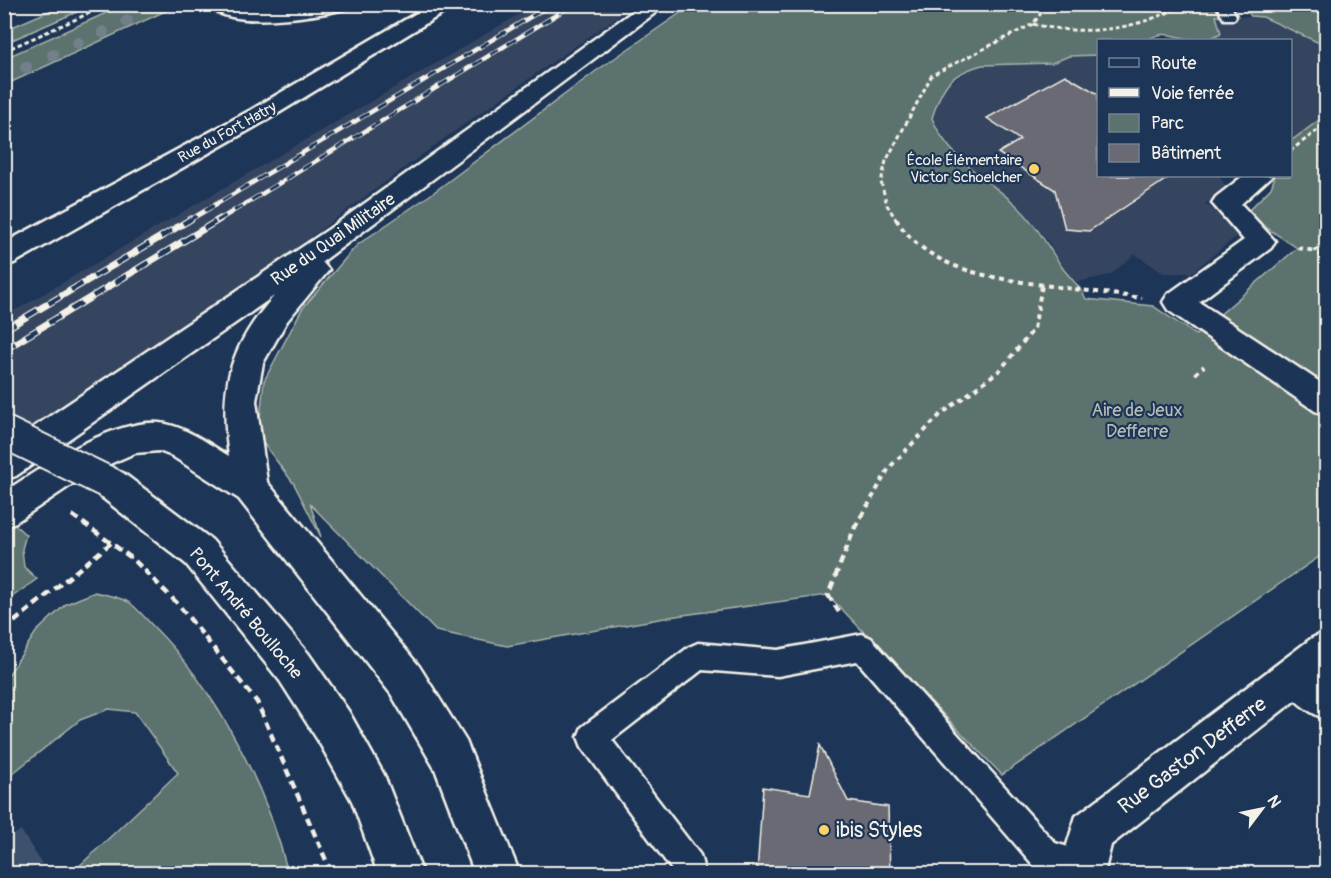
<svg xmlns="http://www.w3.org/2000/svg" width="1331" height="878" font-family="Pangolin,sans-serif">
	<rect width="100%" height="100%" fill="#1d3557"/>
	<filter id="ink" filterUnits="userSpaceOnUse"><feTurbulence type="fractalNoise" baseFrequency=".0167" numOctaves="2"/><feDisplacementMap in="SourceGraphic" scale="12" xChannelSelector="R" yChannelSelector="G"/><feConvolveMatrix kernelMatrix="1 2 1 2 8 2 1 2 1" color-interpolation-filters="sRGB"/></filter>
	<g filter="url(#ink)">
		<g fill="#344560">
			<path d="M535,5H634L445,138L255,278L5,450L4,317Z"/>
			<path d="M1216,16L1263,17L1326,46V115L1291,140L1290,40H1206L1221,33Z"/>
			<path d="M1098,55V176H1219L1226,187L1205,204L1226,218L1237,236L1191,273H1163L1135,254L1110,275L1077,282L1065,271L1048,241L1014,203L963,163L945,145L937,132L932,118L941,89L972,68L982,65L1052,63L1069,56Z"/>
		</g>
		<g fill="#5c726e" stroke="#a8b2ab" stroke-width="1.5">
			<path d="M63,5H93L5,43V30Z"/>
			<path d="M124,5H163L170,9L5,85V58Z"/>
			<path d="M692,5H1223L1229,16H1216L1221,33C1215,36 1209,40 1203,40C1184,43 1166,26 1148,40H1098V55L1069,56L1052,63L982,65C948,75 942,86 932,118C948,158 983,176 1014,203C1037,224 1047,246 1064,270C1072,280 1080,286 1086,299L1153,306L1196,335L1297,248L1249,216L1248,211L1271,188L1275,176H1290L1291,141L1326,115V552L1002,775L828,595L676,616L507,646L436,631L310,504L321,537L294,484L263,443L260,418L264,381L302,309L357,245L430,195L596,71Z"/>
			<path d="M1242,5H1286L1326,13V46L1263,17L1251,16Z"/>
			<path d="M15,525L26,535L22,549L24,567L37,579L5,602V532Z"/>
			<path d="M95,592C106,595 121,597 130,603C138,609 146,619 153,626C216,689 267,787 288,873H72L178,773L135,712L109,709L80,720L8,777L5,772V680L36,632L66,604Z"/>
		</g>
		<g fill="#6a6a74" stroke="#f4f1e8" stroke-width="1.5">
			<path d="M1065,75L1098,94V176H1171L1089,231L1065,229L1055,190L998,153L1020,140L987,118Z"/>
			<path d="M820,745L848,801L888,807L890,873H757L763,787L810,794Z"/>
		</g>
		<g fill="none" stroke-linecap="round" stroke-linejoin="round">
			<path stroke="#3d516d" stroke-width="40" stroke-dasharray="40 20" stroke-linecap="butt" d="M4,841L25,874"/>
			<defs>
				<g id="service">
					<path d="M1216,4H1230L1236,16L1234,19H1224Z"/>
					<path d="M862,634L871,638L1055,843L1094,855L1098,866L1095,874H1054L1035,867L857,661L778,676L702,670L612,740L700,855L705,874H675L582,747L578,737L582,727L689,647L698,643L778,650Z"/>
				</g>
				<g id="pedestrian">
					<path d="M1306,4H1326V13L1309,8Z"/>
					<path d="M1243,176H1272L1241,204L1275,241L1271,248L1199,302L1326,386V415L1315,411L1168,310L1163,302L1168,294L1244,240L1212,203L1216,197Z"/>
					<path d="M1297,655L1311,661L1326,674V719C1306,712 1286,695 1277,675L1283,661Z"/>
				</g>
				<g id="minor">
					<path d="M208,4L263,7L352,4L349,8C321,15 227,32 208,4Z"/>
					<path d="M432,4H458L267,120L14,263L4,266V243L251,110Z"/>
					<path d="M1326,632V676L1111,845L1104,874H1058L1076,816L1312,638Z"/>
				</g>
				<g id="tertiary">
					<path d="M643,4H667L322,262L329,270L287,321L263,363L256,401L267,482L419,666L466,741L520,874H475L435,769L391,694L239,499L172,456L159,451L135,453L89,473L16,522L4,527V492C44,466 110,420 159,423C183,425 209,444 229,456C219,388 228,349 274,296L16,476L4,480V447L329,229Z"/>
					<path d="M111,469L123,473L212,540L308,653L349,712L384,775L423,874H378L352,801L319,742L280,681L186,564L99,495L94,484L99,473Z"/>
				</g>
			</defs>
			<use href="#service" stroke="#f4f1e8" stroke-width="5"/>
			<use href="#pedestrian" stroke="#f4f1e8" stroke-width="5"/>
			<use href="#minor" stroke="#f4f1e8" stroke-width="5"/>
			<use href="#tertiary" stroke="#f4f1e8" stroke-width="5"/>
			<g stroke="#f4f1e8" stroke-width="3" stroke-dasharray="4.5 3" stroke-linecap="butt">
				<path d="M1033,24C1086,37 1137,30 1185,4"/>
				<path d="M4,51L110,4"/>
				<path d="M1290,151L1326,124"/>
				<path d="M897,221L887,205L881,182L886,161L932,75L1033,24L1041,13L1040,4"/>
			</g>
			<g stroke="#f4f1e8" stroke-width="4" stroke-dasharray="5 4.5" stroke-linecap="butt">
				<path d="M896,219C929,272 994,278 1051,286C1081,290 1112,294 1142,298"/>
				<path d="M1326,242L1315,251L1326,258"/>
				<path d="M1298,248L1315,251"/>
				<path d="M1195,374L1204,366"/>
				<path d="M867,507L889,468L940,415L1000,370L1034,329L1042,285"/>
			</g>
			<g stroke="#f4f1e8" stroke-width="4.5" stroke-dasharray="8 5" stroke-linecap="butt">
				<path d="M72,515L133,559L177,603L257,702L332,874"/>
				<path d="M839,612L828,595L855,527L868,505"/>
				<path d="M4,630L111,543"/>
			</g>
			<use href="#service" fill="#1d3557" fill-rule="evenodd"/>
			<use href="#pedestrian" fill="#1d3557" fill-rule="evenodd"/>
			<use href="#minor" fill="#1d3557" fill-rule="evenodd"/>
			<use href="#tertiary" fill="#1d3557" fill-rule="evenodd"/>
			<defs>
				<g id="rail-far1">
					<path d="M188,221L552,4"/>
					<path d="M217,221L574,4"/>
				</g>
				<g id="rail">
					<path d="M4,330L191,219"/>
					<path d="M4,350L220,219"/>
				</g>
			</defs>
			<use href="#rail-far1" stroke="#f4f1e8" stroke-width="4.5"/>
			<use href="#rail" stroke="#f4f1e8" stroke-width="7"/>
			<use href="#rail-far1" stroke="#1d3557" stroke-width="3" stroke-dasharray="10" stroke-linecap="butt"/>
			<use href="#rail" stroke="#1d3557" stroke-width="4.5" stroke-dasharray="13" stroke-linecap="butt"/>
			<defs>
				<path id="tertiary-bridge" d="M4,432L111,484"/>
			</defs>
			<use href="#tertiary-bridge" stroke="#f4f1e8" stroke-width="35" stroke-linecap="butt"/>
			<use href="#tertiary-bridge" stroke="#1d3557" stroke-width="31"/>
		</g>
		<g fill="#72808c">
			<circle cx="127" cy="21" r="6"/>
			<circle cx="103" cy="32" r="6"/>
			<circle cx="78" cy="43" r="6"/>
			<circle cx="53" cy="55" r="6"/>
			<circle cx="26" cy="67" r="6"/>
		</g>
	</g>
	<g fill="#ffd166" stroke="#1d3557" stroke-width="2">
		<circle cx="1034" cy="169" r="6"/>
		<circle cx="824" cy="830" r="6"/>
	</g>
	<g text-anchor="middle" stroke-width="4.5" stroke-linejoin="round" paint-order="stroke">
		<g font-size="15" fill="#f4f1e8" stroke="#1d3557">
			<text transform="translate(227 132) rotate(-29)" y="5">Rue du Fort Hatry</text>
		</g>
		<g font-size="15" fill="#f4f1e8" stroke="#1d3557" text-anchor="end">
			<text x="1022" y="165">École Élémentaire<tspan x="1022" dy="17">Victor Schoelcher</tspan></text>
		</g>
		<g font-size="18" fill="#f4f1e8" stroke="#1d3557">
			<text transform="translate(333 239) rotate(-35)" y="6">Rue du Quai Militaire</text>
			<text transform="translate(246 613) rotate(50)" y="6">Pont André Boulloche</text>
		</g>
		<g font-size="18" fill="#b7beb7" stroke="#1d3557">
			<text x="1137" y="416">Aire de Jeux<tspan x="1137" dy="21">Defferre</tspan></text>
		</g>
		<g font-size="21" fill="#f4f1e8" stroke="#1d3557">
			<text transform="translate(1192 755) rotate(-37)" y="7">Rue Gaston Defferre</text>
		</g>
		<g font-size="21" fill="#f4f1e8" stroke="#1d3557" text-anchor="start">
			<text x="836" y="837">ibis Styles</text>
		</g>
	</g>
	<rect width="1331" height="878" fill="none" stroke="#1d3557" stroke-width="24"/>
	<rect x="12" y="12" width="1307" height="854" fill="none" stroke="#f4f1e8" stroke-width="2" filter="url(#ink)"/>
	<rect x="1097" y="39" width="195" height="138" fill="#1d3557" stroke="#738091" stroke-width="1.5"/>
	<rect x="1109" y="58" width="30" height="9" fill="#1d3557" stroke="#738091" stroke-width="1.5"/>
	<text x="1151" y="69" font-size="18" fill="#f4f1e8">Route</text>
	<rect x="1109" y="88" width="30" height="9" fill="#f4f1e8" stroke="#738091" stroke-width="1.5"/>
	<text x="1151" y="99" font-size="18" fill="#f4f1e8">Voie ferrée</text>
	<rect x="1109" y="114" width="30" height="18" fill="#5c726e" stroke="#738091" stroke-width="1.5"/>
	<text x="1151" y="129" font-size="18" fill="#f4f1e8">Parc</text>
	<rect x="1109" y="144" width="30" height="18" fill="#6a6a74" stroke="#738091" stroke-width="1.5"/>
	<text x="1151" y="159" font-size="18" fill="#f4f1e8">Bâtiment</text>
	<g transform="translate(1262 809) rotate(58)" stroke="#1d3557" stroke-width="4.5" paint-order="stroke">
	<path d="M0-4.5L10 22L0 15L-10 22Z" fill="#f4f1e8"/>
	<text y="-9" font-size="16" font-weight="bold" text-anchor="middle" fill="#f4f1e8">N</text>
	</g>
</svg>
